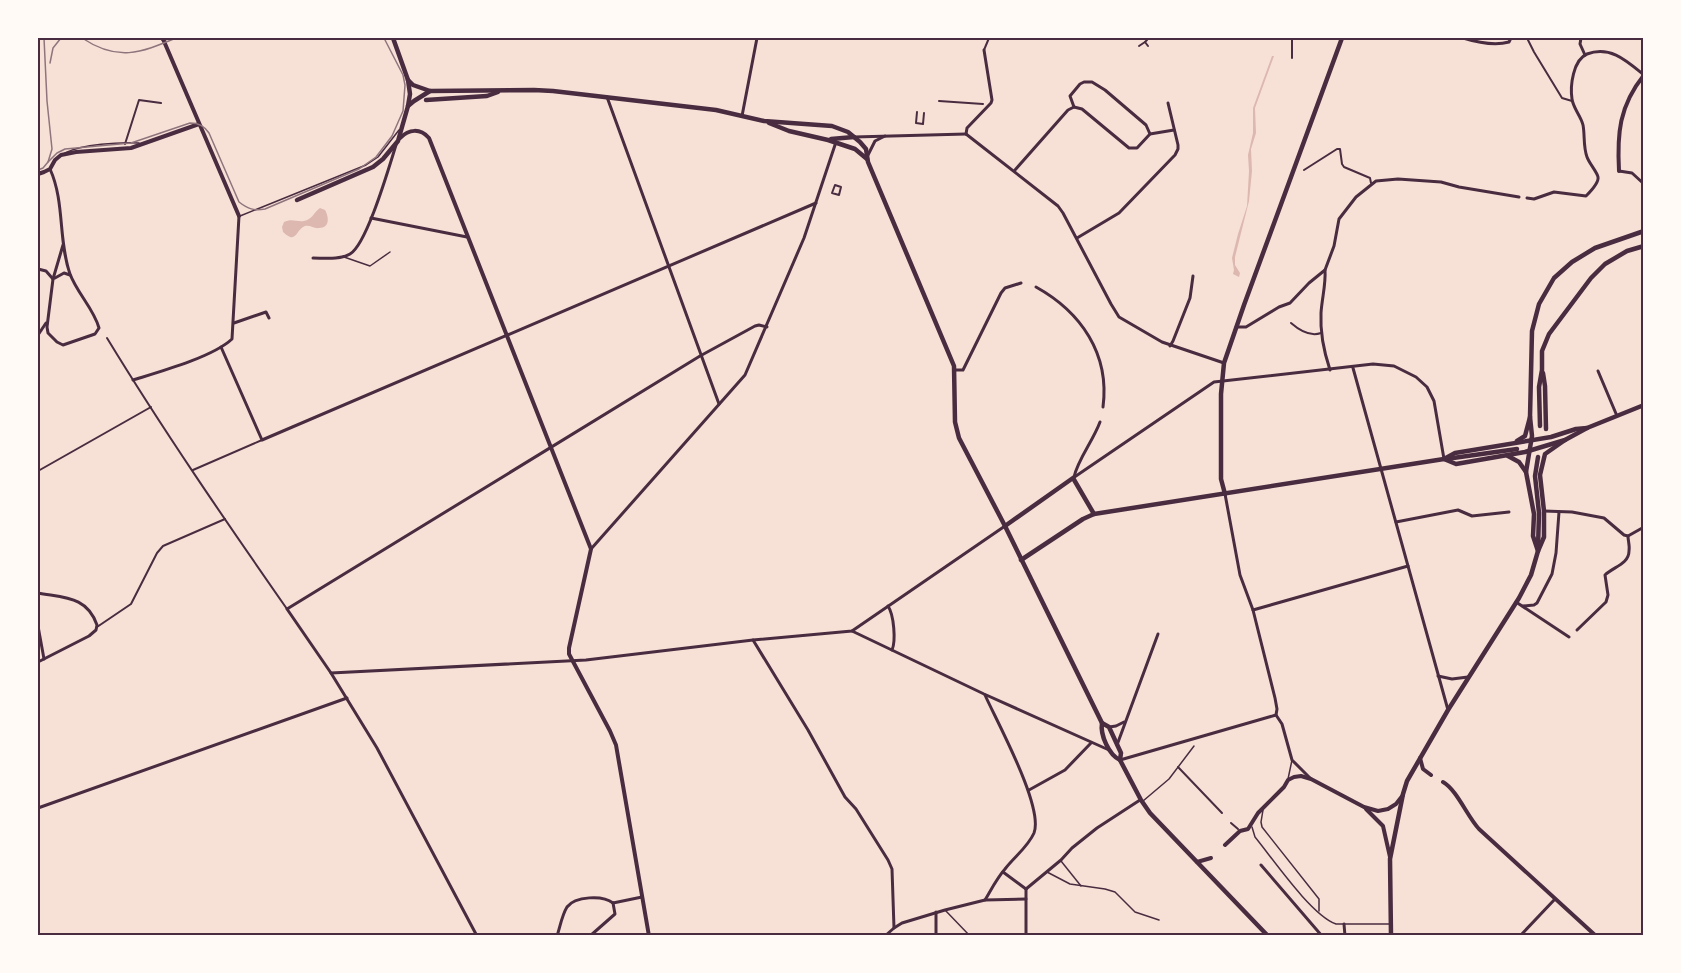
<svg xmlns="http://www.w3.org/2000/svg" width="1681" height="973" font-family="'Libre Baskerville',serif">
	<rect width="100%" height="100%" fill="#f7e1d7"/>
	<g fill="#dcb8b0">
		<path d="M1272,56H1274L1255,108L1256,133L1251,149L1252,171L1249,201L1235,257V265L1240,273L1239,277L1233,274L1234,270L1232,258L1238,234L1247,206L1249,171L1248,155L1253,133V108Z"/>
		<path d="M320,208L325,210C329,217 330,228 319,228C314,229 311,225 305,226C295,230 297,245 283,232L282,227L284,222C292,218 296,222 304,221C312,220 314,212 320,208Z"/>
	</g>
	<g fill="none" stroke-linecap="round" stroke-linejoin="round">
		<g stroke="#4a2c40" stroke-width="1.5">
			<path d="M65,153C82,144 120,142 139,143"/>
			<path d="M240,216L366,165L378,157L399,130"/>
			<path d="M344,257L370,266L390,252"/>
			<path d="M1288,779L1292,760"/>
			<path d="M1143,801L1169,779L1194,746"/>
			<path d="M1263,810L1261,822L1262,827L1319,899V911"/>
			<path d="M1252,827L1255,837C1273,859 1311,915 1336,924H1389"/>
			<path d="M1061,861L1081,886"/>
			<path d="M1047,872L1070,884L1105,889L1115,892L1135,912L1159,920"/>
			<path d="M945,910L970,936"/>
		</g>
		<g stroke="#4a2c40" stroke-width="2">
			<path d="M1292,38V58"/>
			<path d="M1527,38L1534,52L1562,98L1572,101"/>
			<path d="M1147,40L1145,42L1148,46"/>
			<path d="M1139,46L1145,42"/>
			<path d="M984,50L989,38"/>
			<path d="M939,101L983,104"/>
			<path d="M917,112L916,123L923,124L924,113"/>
			<path d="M125,144L139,100L161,103"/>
			<path d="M1304,170L1337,149H1340L1342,164L1344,167L1370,178L1371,183"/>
			<path d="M835,185L841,187L839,195L832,193Z"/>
			<path d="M1291,323C1299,330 1310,337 1321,333"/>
			<path d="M107,338C163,430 225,520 287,609"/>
			<path d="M193,470L262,440"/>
			<path d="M38,471L151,407"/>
			<path d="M97,627L131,604L157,553L163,546L225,519"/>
			<path d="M1178,767L1222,813"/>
			<path d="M1231,823L1238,829"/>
		</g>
		<g stroke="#4a2c40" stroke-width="3">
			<path d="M1463,38C1476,42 1495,46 1509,42L1511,38"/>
			<path d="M1581,38L1580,44L1585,55"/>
			<path d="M607,97L719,404"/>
			<path d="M1074,107L1070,96L1080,84L1084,82H1092L1105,90L1146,125L1150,134"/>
			<path d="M742,116L757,38"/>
			<path d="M966,134L1058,206L1063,213L1111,304L1119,317L1162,342L1224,363"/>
			<path d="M966,134L967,128L991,103L992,100L984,50"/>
			<path d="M854,137L966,134"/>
			<path d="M868,155L875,141L885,136"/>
			<path d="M50,169C65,202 58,240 70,274C77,293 94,309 99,328L95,334L63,345L57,342L48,333L47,327L53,279L63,245"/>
			<path d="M1015,170L1068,110L1074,107L1082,109L1129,148H1137L1150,134L1174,130"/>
			<path d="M1619,171L1632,173L1644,184"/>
			<path d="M1527,198L1534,199L1554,192L1586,196C1590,192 1599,182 1598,177C1597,172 1589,163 1587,157C1583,146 1585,135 1583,125C1581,116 1573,108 1572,99C1570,86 1573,60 1587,54C1610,45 1627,61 1644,75"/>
			<path d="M371,218L467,237"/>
			<path d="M1077,238L1119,213L1175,155L1178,149V145L1168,103"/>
			<path d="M313,258C324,258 340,260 350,254C367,244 389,167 396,145"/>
			<path d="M38,269L46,271L53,279"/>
			<path d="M1325,270C1326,284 1322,298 1321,313C1320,332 1324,352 1330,370"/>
			<path d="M55,278L64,273L70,275"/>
			<path d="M1036,287C1081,312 1110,354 1103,407"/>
			<path d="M234,323L266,312L269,318"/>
			<path d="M1236,327H1246L1279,307L1290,303L1309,283L1325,270L1334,246L1339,219L1356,197L1376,181L1398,179L1441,182L1459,187L1519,197"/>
			<path d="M38,335L46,323"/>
			<path d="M1170,346L1173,341L1190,298L1193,276"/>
			<path d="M221,347L262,440L816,203"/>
			<path d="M1353,368L1448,710"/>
			<path d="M955,370H963L1001,293L1005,288L1021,283"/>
			<path d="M1598,371L1617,416"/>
			<path d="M133,380C159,372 213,357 232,339L239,216"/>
			<path d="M1074,477C1078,459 1093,441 1100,422"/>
			<path d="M1073,478L1214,382L1373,364L1394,366L1416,377L1427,387L1434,401L1444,459"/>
			<path d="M1225,494L1240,575L1253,610L1275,698L1277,709L1276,715L1282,724L1292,760L1310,778"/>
			<path d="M1544,511L1572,512L1604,518L1624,535L1628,536L1644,527"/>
			<path d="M1396,522L1458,510L1472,516L1509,512"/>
			<path d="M591,549L745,375L804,238L836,142"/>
			<path d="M38,593C64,598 87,596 97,625L96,630L89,636L38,662"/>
			<path d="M1516,602L1569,637"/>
			<path d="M888,606C894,615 896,641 892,650"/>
			<path d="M1523,606L1534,605L1537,603L1552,574L1556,553L1559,512"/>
			<path d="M1253,610L1408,566"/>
			<path d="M38,626L44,659"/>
			<path d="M1577,630L1606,602L1608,595L1605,575C1613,567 1629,564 1629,551C1630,546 1628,541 1628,536"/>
			<path d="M852,631L984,694L1109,750"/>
			<path d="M753,640L808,730L845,797L856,809L888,860L892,869L894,928"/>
			<path d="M331,673L586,660L753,640L852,631L1005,526"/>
			<path d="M1438,676L1452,679L1468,677"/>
			<path d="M1109,727L1116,726L1124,722"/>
			<path d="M1117,745L1158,634"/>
			<path d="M1120,760L1276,715"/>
			<path d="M1029,790L1065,770L1091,743"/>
			<path d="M38,808L347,698"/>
			<path d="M1261,865L1322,936"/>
			<path d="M1003,872L1026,889"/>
			<path d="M1026,889L1061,860L1072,848L1097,828L1140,800"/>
			<path d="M1026,889V936"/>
			<path d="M985,900C991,890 997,878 1005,869C1014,857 1028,847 1034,833C1044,807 997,722 985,695"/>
			<path d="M613,903L642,897"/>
			<path d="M936,912V936"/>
			<path d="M1344,924L1345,936"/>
			<path d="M477,936L377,748L331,673L287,609L700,356L755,326L759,325L767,327"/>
			<path d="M557,936C560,927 562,915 567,907C575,896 603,895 613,903"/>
			<path d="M590,936L615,914L613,903"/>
			<path d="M885,936L894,928L902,923L945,910L985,900L1026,899"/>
			<path d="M1520,936L1555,899"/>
		</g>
		<g stroke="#4a2c40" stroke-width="4">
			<path d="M163,39L239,216"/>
			<path d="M400,138C409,129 420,128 429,138L591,549L569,648V654L610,731L616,745L649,936"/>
			<path d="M1619,171C1617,134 1619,106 1644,75"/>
			<path d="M38,174L44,172L50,169L55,160L61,155L76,152L131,148L199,124"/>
			<path d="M1420,758L1423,769L1431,775"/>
			<path d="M1443,782C1457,790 1467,816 1479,829L1596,936"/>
			<path d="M1366,809L1383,826L1390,857"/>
			<path d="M1225,845L1240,831L1248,829L1258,813L1284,787L1288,780L1294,777L1301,776L1311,779L1364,807L1378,811L1388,809L1396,804L1403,795"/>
			<path d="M1197,862L1211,858"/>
		</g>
		<g stroke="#4a2c40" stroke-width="4.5">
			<path d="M162,38L163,39L166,38"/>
			<path d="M408,80L413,85L430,91L534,90L553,91L716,110L764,121L832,126L848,132L860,142L866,149L868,162L954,366L955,422L959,438L1005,526L1102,723L1109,727L1121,753L1120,760L1141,800L1150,813L1268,936"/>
			<path d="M426,100L487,96L498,92"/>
			<path d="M408,106L414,101L430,91"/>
			<path d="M769,123L789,131L828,140L855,149L867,159"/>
			<path d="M831,139L854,137"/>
			<path d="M297,200L373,167L383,159L398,141L408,106L410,94L408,80L393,38"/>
			<path d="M1543,373L1545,386L1546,429"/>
			<path d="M1540,426L1539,387L1542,370V351L1549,334L1591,278L1605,264L1627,251L1644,246"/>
			<path d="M1517,441L1525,436L1530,417"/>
			<path d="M1508,456L1519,462L1526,472L1534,514L1533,536L1538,551"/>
			<path d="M1538,457L1535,476L1539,513L1538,548"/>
			<path d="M1444,459L1456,464L1525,452L1565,440L1587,428L1644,405"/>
			<path d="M1446,459L1517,449"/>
			<path d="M1526,472L1532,436L1530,417L1532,331L1539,304L1554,278L1572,262L1595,248L1644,231"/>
			<path d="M1225,494L1221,479V394L1224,363L1244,305L1342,38"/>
			<path d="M1005,526L1073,478L1094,514"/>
			<path d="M1021,560L1083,519L1094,514L1444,459L1455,453L1551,437L1576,429L1587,428"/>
			<path d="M1102,723C1100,735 1109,755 1120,760"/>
			<path d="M1391,936L1390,859L1403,794L1407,781L1448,710L1519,598L1531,575L1538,551L1544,537V511L1540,475L1545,454L1565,440"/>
		</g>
		<g stroke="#8f747c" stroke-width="1.5">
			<path d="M82,38C118,62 140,53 176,38"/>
			<path d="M50,63L53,48L61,38"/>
			<path d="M48,162L57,153L65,149L131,143L190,123C199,123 204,126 209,133L239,202C248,209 254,211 265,209L359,169L376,157L392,136L403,111L405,85L403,75L384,38"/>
			<path d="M38,170L43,168L48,162L52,149L47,101L44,38"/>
		</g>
	</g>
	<rect width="1681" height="973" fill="none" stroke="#fffaf5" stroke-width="78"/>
	<rect x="39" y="39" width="1603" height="895" fill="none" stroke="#4a2c40" stroke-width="2"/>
</svg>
